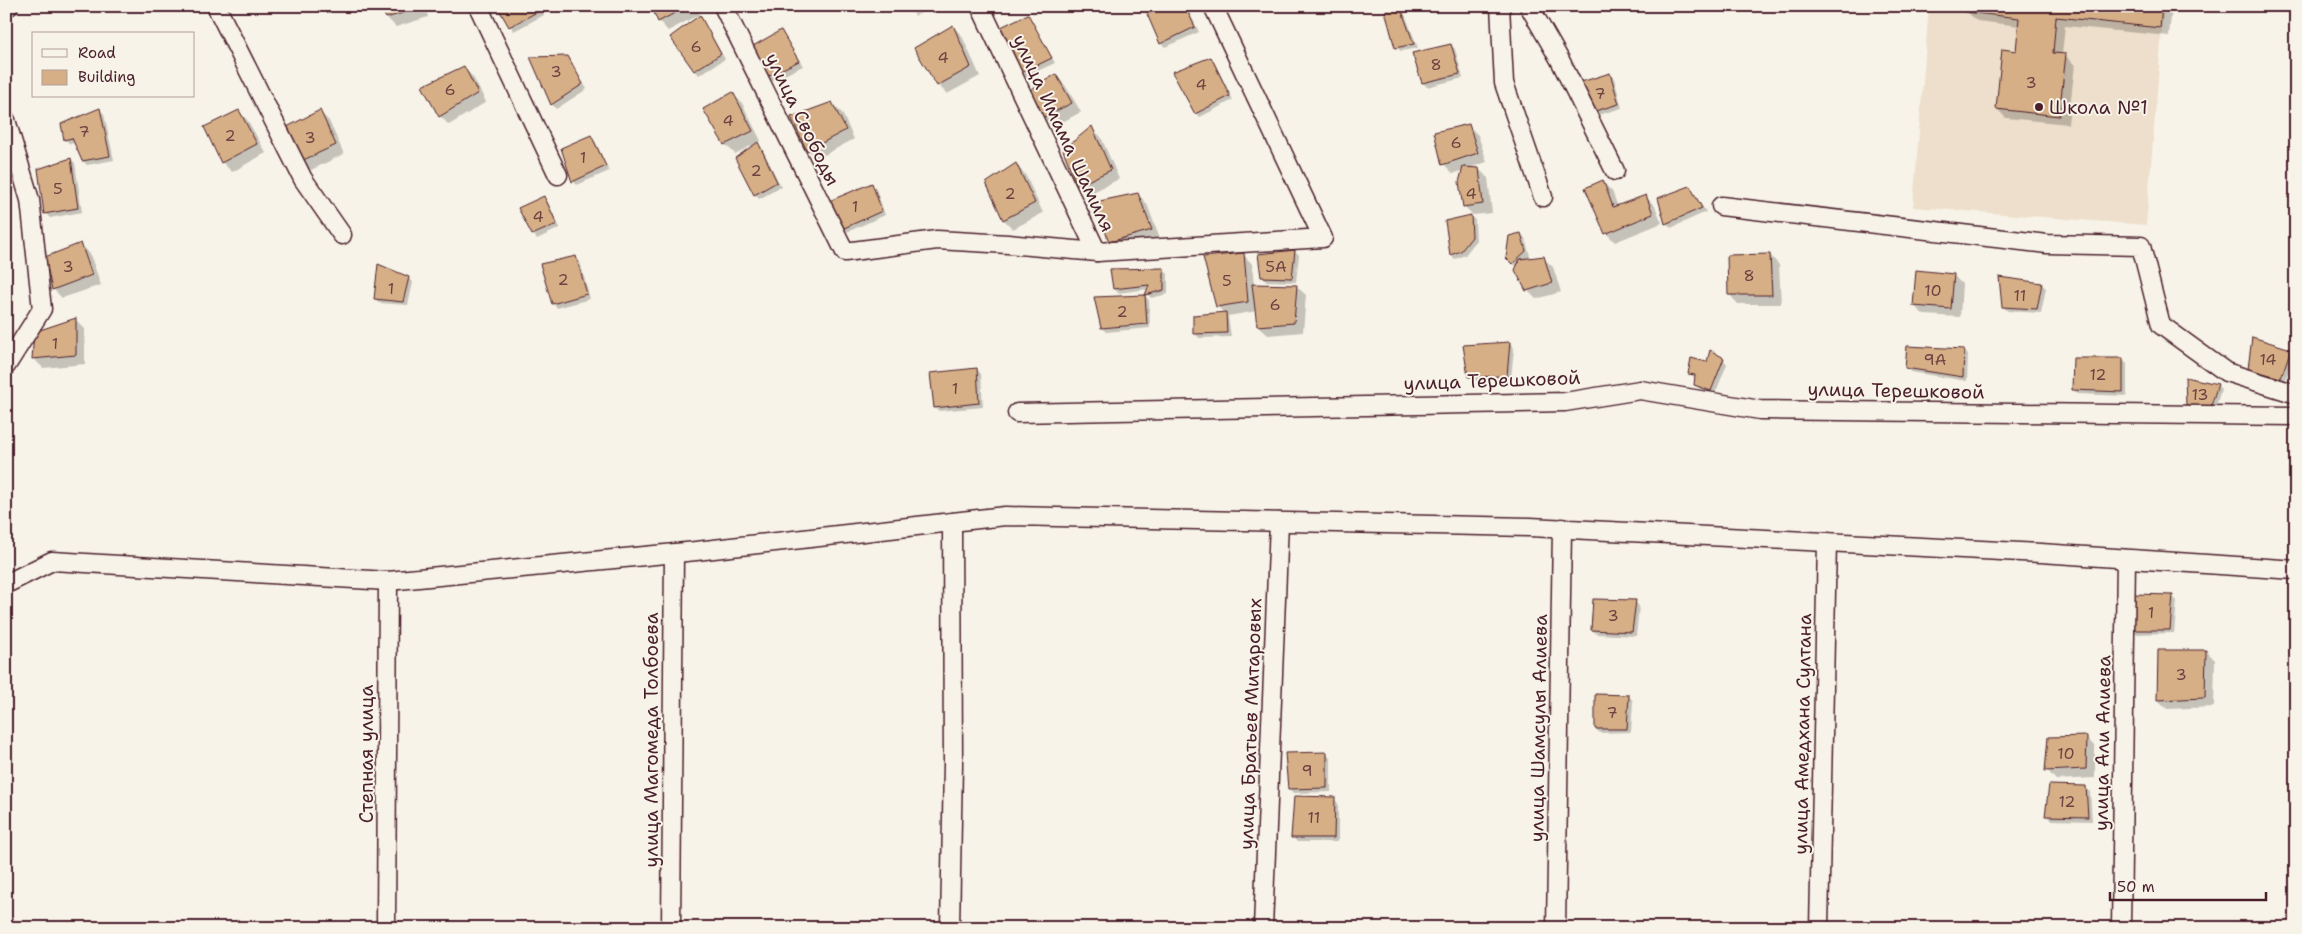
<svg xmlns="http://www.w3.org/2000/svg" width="2302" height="934" font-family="'Shantell Sans',sans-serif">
	<rect width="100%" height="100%" fill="#f7f3e8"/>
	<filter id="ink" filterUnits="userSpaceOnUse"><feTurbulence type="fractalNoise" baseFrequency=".02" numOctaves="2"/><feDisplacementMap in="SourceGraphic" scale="10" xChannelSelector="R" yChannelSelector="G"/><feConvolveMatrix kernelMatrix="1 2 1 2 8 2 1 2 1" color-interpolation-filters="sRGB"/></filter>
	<g filter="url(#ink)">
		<path fill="#eddfcb" d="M1929,6H2164L2146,225L1913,207Z"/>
		<g fill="#0003">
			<path d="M382,6H425L428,17L396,27L387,18Z"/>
			<path d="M499,6H540L544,15L514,31Z"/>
			<path d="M652,6H696L700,14L668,31L659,21Z"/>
			<path d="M908,6H936L915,16Z"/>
			<path d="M1175,6L1187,8L1199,32L1165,47L1161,43Z"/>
			<path d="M1968,6H2172L2169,36L2065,26L2062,55L2066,56L2075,65L2068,124L2006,118L1997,109L2017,52L2020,26L1977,21L1967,12Z"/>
			<path d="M1400,7L1404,12L1418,48L1401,51L1396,47Z"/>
			<path d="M1028,15L1055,63L1024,77L1020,73Z"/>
			<path d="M700,16L725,59L699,75L695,70Z"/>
			<path d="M953,26L962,36L980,76L947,94L938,85Z"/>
			<path d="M781,31L803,66L772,81L767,76Z"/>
			<path d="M1451,45L1455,49L1463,78L1427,87L1423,83Z"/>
			<path d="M567,57L587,89L556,109L552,104Z"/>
			<path d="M1210,58L1215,63L1233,100L1200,117L1196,113Z"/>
			<path d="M464,68L473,77L486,102L449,125L440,116Z"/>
			<path d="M1610,74L1614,78L1622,108L1598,115L1593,111Z"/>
			<path d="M1056,75L1065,85L1081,112L1053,127L1043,118L1032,90Z"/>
			<path d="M732,93L742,103L761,141L757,143L762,148L781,187L759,199L755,194L754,144L735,154L725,144L705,110Z"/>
			<path d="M832,104L842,113L854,139L817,159L808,150Z"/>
			<path d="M100,110L104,114L114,160L87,165L83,161L75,143L70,144L66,140Z"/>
			<path d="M239,111L248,121L266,153L232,172L222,162Z"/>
			<path d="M320,112L329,121L344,154L311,170L302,160Z"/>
			<path d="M1468,125L1478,135L1487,162L1469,168L1479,169L1488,178L1492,213L1473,215L1464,206L1463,170L1453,174L1444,164Z"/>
			<path d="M1092,128L1101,137L1119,179L1087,195L1078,186Z"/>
			<path d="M590,137L595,141L609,171L577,185L573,181Z"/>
			<path d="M71,159L75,163L82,212L50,218L45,213Z"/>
			<path d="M1016,165L1025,174L1043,213L1013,229L1004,220L987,183Z"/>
			<path d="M1602,182L1612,191L1618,207L1645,196L1655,206L1662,223L1615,242L1606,233Z"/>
			<path d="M872,185L876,189L885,215L847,232L843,228Z"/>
			<path d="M1690,188L1706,212L1671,228L1666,223L1660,199Z"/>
			<path d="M1138,194L1147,204L1160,239L1120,251L1110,242L1096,203Z"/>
			<path d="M544,197L548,202L560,228L537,239L533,234Z"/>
			<path d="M1470,216L1475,220L1476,241L1465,255L1455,259L1451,255L1447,222Z"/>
			<path d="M1521,234L1525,238L1530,256L1526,260L1543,258L1553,267L1561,292L1536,299L1527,290L1517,267L1507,257Z"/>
			<path d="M81,244L90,254L101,285L62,298L53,289Z"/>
			<path d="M1295,251L1299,255L1296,282L1266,281L1262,277L1259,255Z"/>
			<path d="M1243,254L1252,264L1254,285L1296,286L1306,295L1303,332L1268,335L1258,326L1257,311L1228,316L1231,337L1199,338L1195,333L1224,313L1217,306Z"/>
			<path d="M1770,255L1779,265L1781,304H1738L1729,294Z"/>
			<path d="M575,257L580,262L590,299L557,308L553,304L542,265Z"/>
			<path d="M1163,269L1168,274V294L1151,298L1147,294L1149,289L1118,293L1114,288Z"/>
			<path d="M1953,275L1962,284L1960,317L1924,315L1914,306Z"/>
			<path d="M408,278L413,282L408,305L379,303L375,298Z"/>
			<path d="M2041,284L2046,288L2041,313L2008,311L2003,307Z"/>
			<path d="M1145,296L1149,300L1150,328L1106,332L1102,328Z"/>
			<path d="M76,320L85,329V364L43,368L34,359Z"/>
			<path d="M1510,343L1514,348L1511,379L1474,381L1470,377Z"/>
			<path d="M2290,350L2294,354L2285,382L2254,373L2250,369Z"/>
			<path d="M1964,351L1968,355L1967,381L1911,372L1906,367Z"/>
			<path d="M1723,359L1727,364L1715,394L1700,389L1695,385L1696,378L1690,374L1708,363Z"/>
			<path d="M2122,359L2127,364V396L2078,394L2074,390Z"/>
			<path d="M977,369L981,374L983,407L939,411L935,407Z"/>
			<path d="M2217,385L2221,389L2215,410L2191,409L2187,405Z"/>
			<path d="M2172,596L2177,601L2174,633L2135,634L2131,629Z"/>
			<path d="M1635,602L1639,606L1636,636L1597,634L1592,630Z"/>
			<path d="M2206,651L2215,660L2214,707L2167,709L2158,700Z"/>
			<path d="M1629,696L1633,701L1631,732L1600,733L1596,729Z"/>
			<path d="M2086,737L2095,747V778L2056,780L2047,770Z"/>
			<path d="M1327,754L1331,758V792L1293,793L1289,788Z"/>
			<path d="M2086,788L2090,792L2092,821L2051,820L2047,816Z"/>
			<path d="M1334,799L1338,803V842H1297L1293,837Z"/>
		</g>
		<g fill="#d6af87" stroke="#4a1f2b">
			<path d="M380,6H419L420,8L386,18Z"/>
			<path d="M497,6H539L541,10L509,27Z"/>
			<path d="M651,6H688L658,22Z"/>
			<path d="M907,6H923L910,12Z"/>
			<path d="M1171,6H1185L1195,27L1160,44L1147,14Z"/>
			<path d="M1400,6L1414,44L1395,48L1385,11Z"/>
			<path d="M1967,6H2162L2160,28L2056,17L2053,53L2066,54L2059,116L1996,109L2002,49L2016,51L2019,18L1966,12Z"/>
			<path d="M1028,14L1052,58L1019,74L999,28Z"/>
			<path d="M700,15L721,54L694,71L670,37Z"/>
			<path d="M953,25L971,67L937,86L914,48Z"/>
			<path d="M781,30L799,61L766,77L753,46Z"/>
			<path d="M1451,44L1460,74L1422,83L1412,53Z"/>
			<path d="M568,56L583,84L551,105L530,57Z"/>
			<path d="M1211,57L1230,96L1195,114L1172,72Z"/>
			<path d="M464,66L478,93L439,117L422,86Z"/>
			<path d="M1610,73L1619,104L1592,112L1578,83Z"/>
			<path d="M1056,74L1072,103L1042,118L1030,90Z"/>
			<path d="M733,92L753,131L724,145L703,109Z"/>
			<path d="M832,102L846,130L807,151L791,117Z"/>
			<path d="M100,108L110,156L82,161L72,138L64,140L61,124Z"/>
			<path d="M239,110L257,144L221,163L204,127Z"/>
			<path d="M320,110L336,145L301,161L285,128Z"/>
			<path d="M1469,124L1478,153L1442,165L1434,132Z"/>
			<path d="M1092,126L1111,170L1077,186L1063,150Z"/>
			<path d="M591,135L606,166L572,182L561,148Z"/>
			<path d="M758,142L777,182L754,195L735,158Z"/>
			<path d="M71,158L78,208L44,214L38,169Z"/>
			<path d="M1016,163L1035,203L1003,220L986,183Z"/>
			<path d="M1463,167L1479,168L1483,204L1463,207L1459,182Z"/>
			<path d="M1603,180L1613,207L1646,195L1653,214L1605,234L1585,188Z"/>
			<path d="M872,183L882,211L842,229L829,201Z"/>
			<path d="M1690,186L1702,208L1665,224L1658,198Z"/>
			<path d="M1138,193L1152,230L1109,242L1095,202Z"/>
			<path d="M544,196L557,224L532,235L518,208Z"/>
			<path d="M1471,215L1472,237L1461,251L1450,255L1445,221Z"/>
			<path d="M1521,233L1526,251L1512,264L1506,258L1509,236Z"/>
			<path d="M81,243L92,275L52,290L45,257Z"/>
			<path d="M1295,250L1292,278L1261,277L1258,254Z"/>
			<path d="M1244,253L1248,302L1216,307L1203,257Z"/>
			<path d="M1770,254L1772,295H1728L1727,255Z"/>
			<path d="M576,256L587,294L552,304L540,264Z"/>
			<path d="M1544,256L1552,283L1526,291L1515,270L1520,259Z"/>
			<path d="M378,264L409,277L403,302L374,299Z"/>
			<path d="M1164,268V290L1145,295L1149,285L1113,289L1110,269Z"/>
			<path d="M1916,270L1954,274L1951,309L1913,306Z"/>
			<path d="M1999,277L2042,283L2037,309L2002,307Z"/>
			<path d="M1252,284L1297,285L1294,323L1257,326Z"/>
			<path d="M1145,295L1147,324L1101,328L1094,297Z"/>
			<path d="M1226,312L1227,333L1193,334V315Z"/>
			<path d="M76,318V355L32,359L34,332Z"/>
			<path d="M2252,337L2291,349L2281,378L2248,369Z"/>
			<path d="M1510,342L1507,376L1468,377L1463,345Z"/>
			<path d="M1907,346L1964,349L1963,377L1905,368Z"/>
			<path d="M1710,350L1724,358L1711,391L1694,385L1695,375L1688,374L1691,358L1707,362Z"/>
			<path d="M2073,358H2123V392L2072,390Z"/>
			<path d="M977,368L979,403L934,408L930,373Z"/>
			<path d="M2185,377L2218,384L2211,406L2186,405Z"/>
			<path d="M2133,594L2173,595L2170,630H2130Z"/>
			<path d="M1593,599L1636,600L1632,632L1591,630Z"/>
			<path d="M2158,650H2206L2205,698L2157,700Z"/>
			<path d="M1595,694L1629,695L1627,729H1595Z"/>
			<path d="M2087,736L2086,769L2045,771L2048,737Z"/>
			<path d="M1327,752V788L1288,789L1285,753Z"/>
			<path d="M2049,785L2086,786L2088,817L2045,816Z"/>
			<path d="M1294,796L1335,797L1334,838H1291Z"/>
		</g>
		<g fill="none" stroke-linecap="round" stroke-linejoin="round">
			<defs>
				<g id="minor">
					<path d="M216,6L303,179L342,235"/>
					<path d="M478,6L558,175"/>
					<path d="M723,6L845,252L937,240L1008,244L1097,252L1323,238L1213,6"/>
					<path d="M980,6L1097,252"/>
					<path d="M1500,6L1504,83L1543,197"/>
					<path d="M1529,6L1560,60L1615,171"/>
					<path d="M6,7L9,6"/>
					<path d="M6,120L30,200L42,309L6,366"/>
					<path d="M1721,206L2047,244L2141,246L2161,325L2226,372L2296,394"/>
					<path d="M1017,413L1565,402L1640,390L1760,410L2296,416"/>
					<path d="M6,584L52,561L388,581L696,551L1005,516L1530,527L2041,553L2296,570"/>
					<path d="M386,928L388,581"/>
					<path d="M671,928L674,553"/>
					<path d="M950,928L953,764L952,522"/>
					<path d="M1263,928L1279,522"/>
					<path d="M1556,928L1562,528"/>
					<path d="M1819,928L1827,542"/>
					<path d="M2121,928L2126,559"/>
				</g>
			</defs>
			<use href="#minor" stroke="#4a1f2b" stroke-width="21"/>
			<use href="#minor" stroke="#f7f3e8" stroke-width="18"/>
		</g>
	</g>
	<circle fill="#4a1f2b" stroke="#f7f3e8" stroke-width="2" cx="2039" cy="107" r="5"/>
	<g text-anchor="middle" stroke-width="4" stroke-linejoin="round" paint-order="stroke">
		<g font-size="16" fill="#6d4342">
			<text x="696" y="52">6</text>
			<text x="943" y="63">4</text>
			<text x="1436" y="70">8</text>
			<text x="556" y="77">3</text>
			<text x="2031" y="88">3</text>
			<text x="1201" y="90">4</text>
			<text x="450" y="95">6</text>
			<text x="1600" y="99">7</text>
			<text x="728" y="126">4</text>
			<text x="84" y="137">7</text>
			<text x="230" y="141">2</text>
			<text x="310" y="143">3</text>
			<text x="1456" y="148">6</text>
			<text x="583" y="163">1</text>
			<text x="756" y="176">2</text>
			<text x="58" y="194">5</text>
			<text x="1010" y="199">2</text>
			<text x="1471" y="199">4</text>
			<text x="855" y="212">1</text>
			<text x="538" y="222">4</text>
			<text x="68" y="272">3</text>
			<text x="1276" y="272">5А</text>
			<text x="1749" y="281">8</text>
			<text x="563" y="285">2</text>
			<text x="1227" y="286">5</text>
			<text x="391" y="294">1</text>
			<text x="1933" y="296">10</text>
			<text x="2020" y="301">11</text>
			<text x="1275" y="310">6</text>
			<text x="1122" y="317">2</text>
			<text x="55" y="349">1</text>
			<text x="1935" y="365">9А</text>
			<text x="2268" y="365">14</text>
			<text x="2098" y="380">12</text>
			<text x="955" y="394">1</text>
			<text x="2200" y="400">13</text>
			<text x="2151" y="618">1</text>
			<text x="1613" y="621">3</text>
			<text x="2181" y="680">3</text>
			<text x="1612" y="718">7</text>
			<text x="2066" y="759">10</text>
			<text x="1307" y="776">9</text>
			<text x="2067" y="807">12</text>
			<text x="1314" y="823">11</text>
		</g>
		<g font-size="19" fill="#4a1f2b" stroke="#f7f3e8" text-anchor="start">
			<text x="2049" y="114">Школа №1</text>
		</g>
		<g font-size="19" fill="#4a1f2b" stroke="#f7f3e8">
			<text transform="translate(803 119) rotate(64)" y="7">улица Свободы</text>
			<text transform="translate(1064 133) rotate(65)" y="7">улица Имама Шамиля</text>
			<text transform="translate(1492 380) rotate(-2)" y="7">улица Терешковой</text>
			<text transform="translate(1896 390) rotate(1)" y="7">улица Терешковой</text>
			<text transform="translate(1250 724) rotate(-88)" y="7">улица Братьев Митаровых</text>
			<text transform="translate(1538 728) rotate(-89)" y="7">улица Шамсулы Алиева</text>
			<text transform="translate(1802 734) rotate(-89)" y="7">улица Амедхана Султана</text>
			<text transform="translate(651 740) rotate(-90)" y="7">улица Магомеда Толбоева</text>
			<text transform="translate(2102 743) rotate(-89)" y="7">улица Али Алиева</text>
			<text transform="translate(366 754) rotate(-90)" y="7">Степная улица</text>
		</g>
	</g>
	<rect width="2302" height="934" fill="none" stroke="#f7f3e8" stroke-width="25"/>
	<rect x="12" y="12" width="2277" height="909" fill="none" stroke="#4a1f2b" stroke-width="2" filter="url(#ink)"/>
	<rect x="32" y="32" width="162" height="65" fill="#f7f3e8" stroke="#b29e9c"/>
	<rect x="42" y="49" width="25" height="8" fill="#f7f3e8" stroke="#b29e9c"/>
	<text x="78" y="58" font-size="15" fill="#4a1f2b">Road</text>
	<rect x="42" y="70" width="25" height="15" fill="#d6af87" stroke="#b29e9c"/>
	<text x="78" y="82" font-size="15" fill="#4a1f2b">Building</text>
	<path d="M2110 892v8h156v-8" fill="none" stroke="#4a1f2b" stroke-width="2.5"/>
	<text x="2117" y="892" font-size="15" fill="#4a1f2b" stroke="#f7f3e8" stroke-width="4" paint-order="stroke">50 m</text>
</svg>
